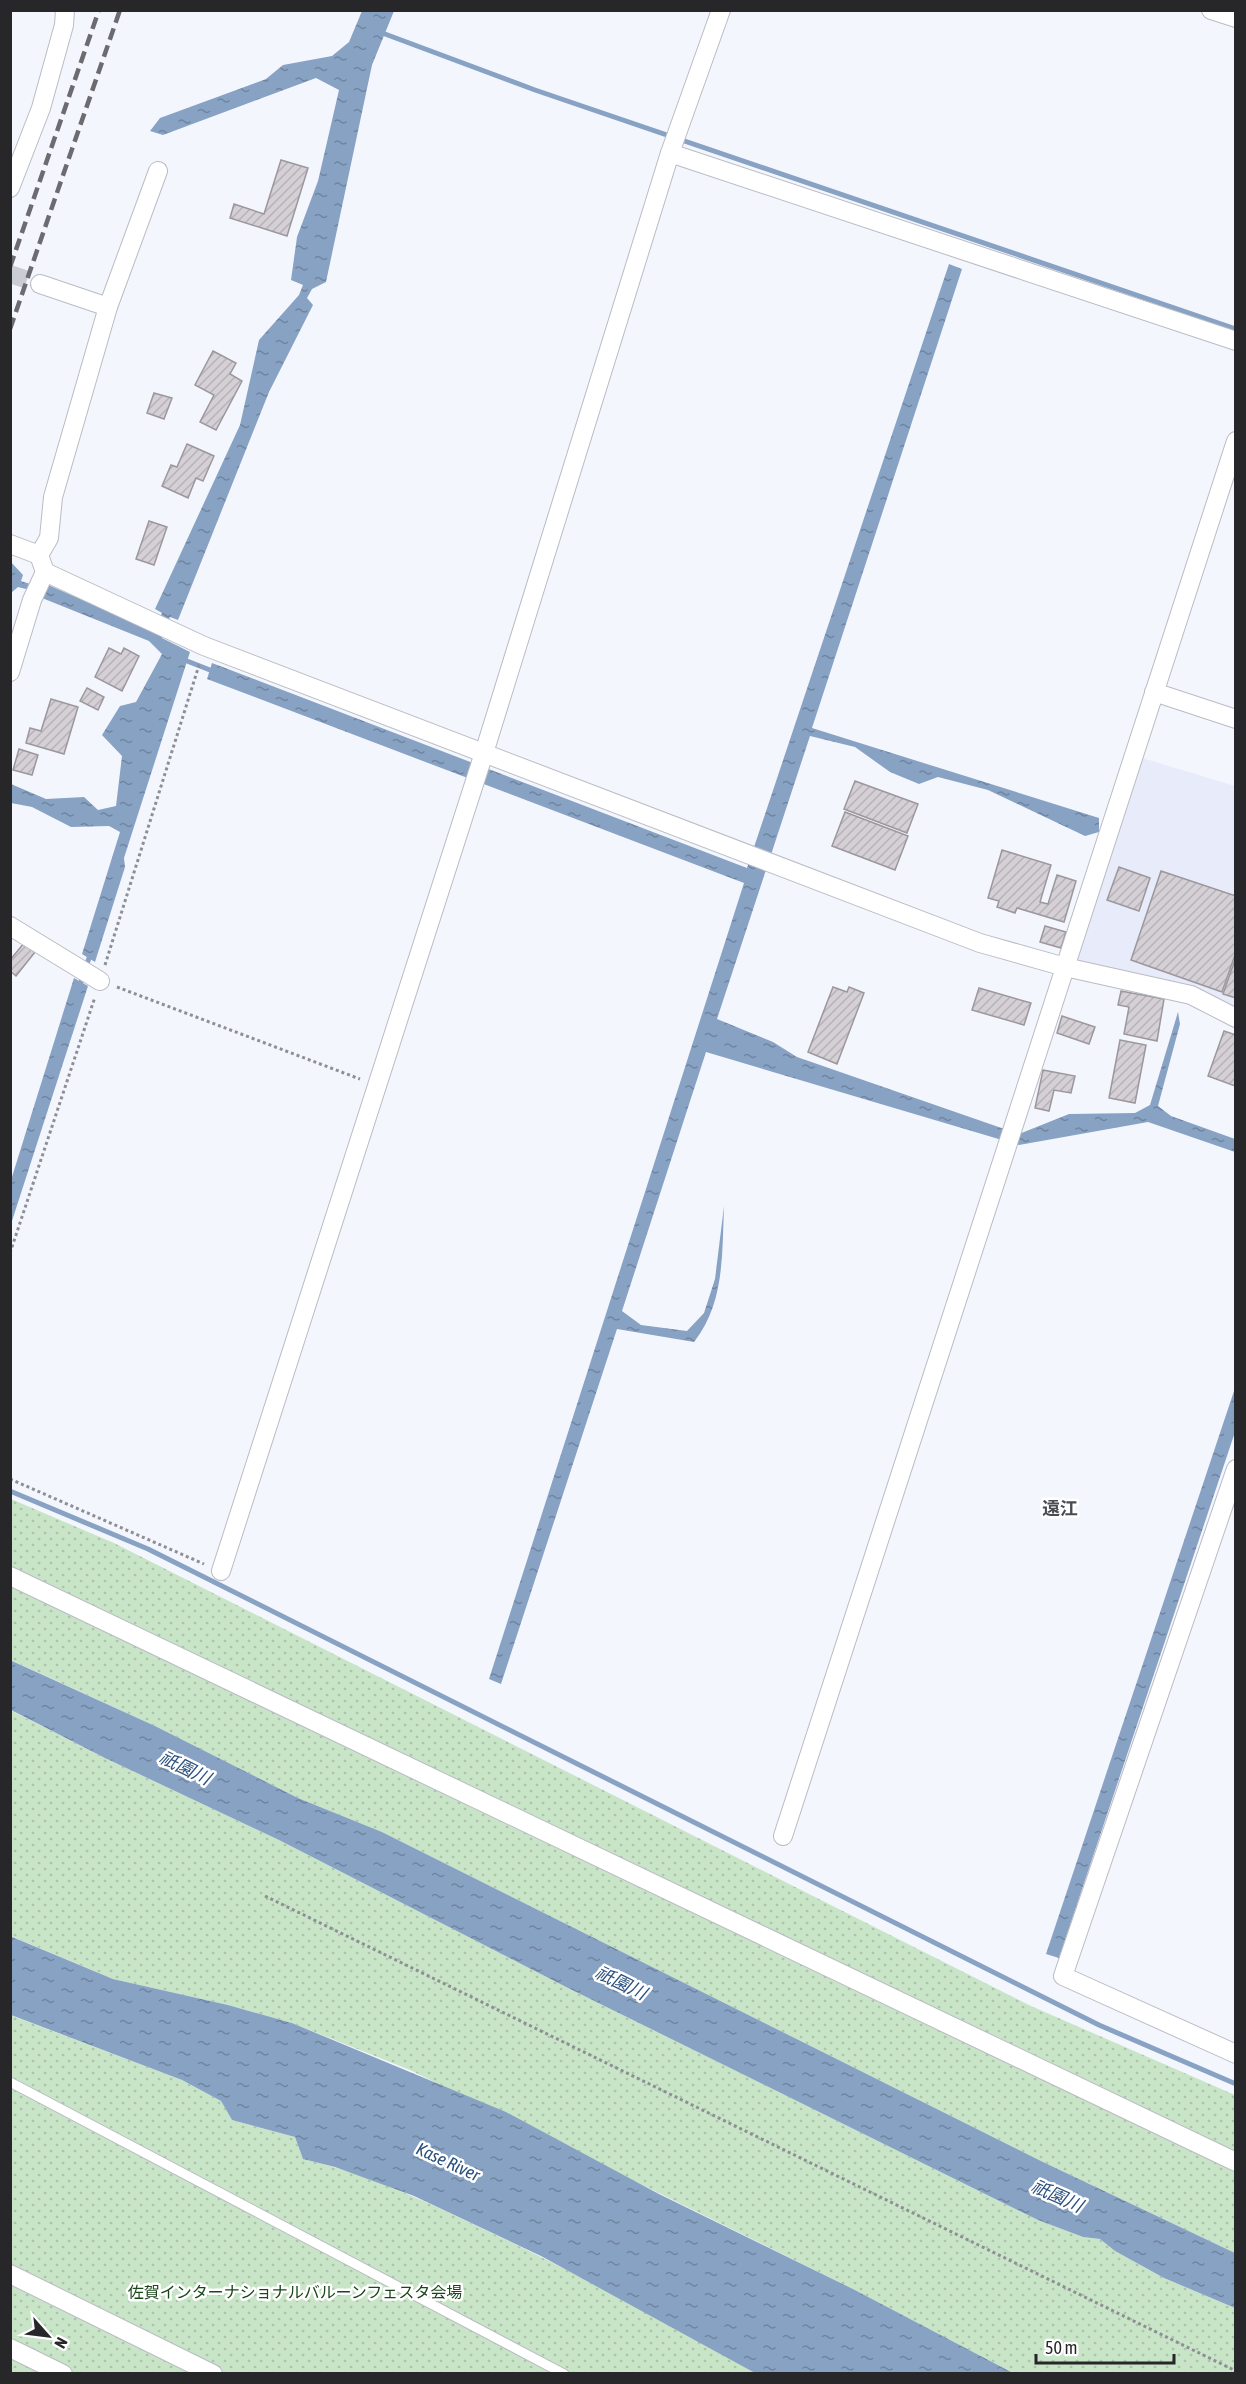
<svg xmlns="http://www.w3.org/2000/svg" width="1246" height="2384" font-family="'Asap Condensed','Noto Sans JP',sans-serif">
	<defs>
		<pattern id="grass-dots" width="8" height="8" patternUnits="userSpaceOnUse" patternTransform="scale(1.5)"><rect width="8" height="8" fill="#c9e5c7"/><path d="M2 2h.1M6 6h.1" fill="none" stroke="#adc4ab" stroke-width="1.8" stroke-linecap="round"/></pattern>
		<pattern id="water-ripples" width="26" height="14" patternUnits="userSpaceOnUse" patternTransform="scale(1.5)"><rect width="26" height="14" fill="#88a2c4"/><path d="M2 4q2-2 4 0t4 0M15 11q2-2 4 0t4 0" fill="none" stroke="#6f849f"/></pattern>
		<pattern id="building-hatch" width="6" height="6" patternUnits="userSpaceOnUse" patternTransform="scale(1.5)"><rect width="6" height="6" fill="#d5cfd6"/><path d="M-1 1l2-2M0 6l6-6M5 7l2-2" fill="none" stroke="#b7b2b8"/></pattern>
	</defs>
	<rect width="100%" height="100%" fill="#f4f6fe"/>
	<path fill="#e7ebfa" d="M1129,754L1235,786V1012L1197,991L1062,956Z"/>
	<g fill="url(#grass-dots)">
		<path d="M11,1499L114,1543L1031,2006L1235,2095V2253L1043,2162L382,1832L298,1798L155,1726L11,1660Z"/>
		<path d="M10,1710L105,1758L279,1840L566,1987L1038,2220L1083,2237L1100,2239L1115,2251L1164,2278L1235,2308V2373H1013L853,2289L410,2070L292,2023L228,2005L113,1979L11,1936Z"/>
		<path d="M10,2015L182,2080L221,2101L232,2120L295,2137L303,2159C364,2173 421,2199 477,2226C572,2270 664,2321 755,2373H11Z"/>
	</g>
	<g fill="url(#water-ripples)">
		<path d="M362,11H394L372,65L326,282L312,289L307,298L313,305L269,392L178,620L170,617L162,638L190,652L124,858L125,867L95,962L82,954L120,832L109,826L71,827L32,807L11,803V784L46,799L84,797L98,810L116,806L122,756L102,735L120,706L136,702L162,654L149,641L42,598V593L18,587L11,593L10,561L23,575L21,581L44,589L46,584L153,631L162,613L155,609L240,425L259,340L299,295L303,285L291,280L297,237L318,181L339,90L316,78L163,135L150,131L160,118L266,79L283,65L332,56L349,42Z"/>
		<path d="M949,264L962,269L812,728L1099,818V832L1085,836L988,790L938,777L919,784L890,772L855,747L810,736L717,1019L773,1042L797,1057L1019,1134L1069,1114L1135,1113L1150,1105L1178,1012L1180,1024L1158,1106L1171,1116L1235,1139V1152L1148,1122L1019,1145L706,1052L622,1311L641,1325L687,1331L704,1313L715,1279L724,1206C722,1253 725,1303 694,1342L617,1329L501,1684L489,1679L744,883L207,679L212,663L747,868Z"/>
		<path d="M74,978L88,986L11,1224V1180Z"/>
		<path d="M1235,1388V1432L1059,1958L1046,1954Z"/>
		<path d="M10,1660L155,1726L298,1798L382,1832L1043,2162L1235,2253V2308L1164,2278L1115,2251L1100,2239L1083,2237L1038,2220L566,1987L279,1840L105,1758L11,1710Z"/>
		<path d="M10,1936L113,1979L228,2005L292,2023L506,2112L659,2194L853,2289L1013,2373H755L541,2256L414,2196L335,2167L303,2159L295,2137L232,2120L221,2101L182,2080L11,2015Z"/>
	</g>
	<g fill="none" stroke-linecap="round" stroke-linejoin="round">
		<g stroke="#88a2c4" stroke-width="5">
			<path d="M385,34L535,90L1236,329"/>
			<path d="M187,661L210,670"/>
			<path d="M81,982L89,958"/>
			<path d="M10,1491L148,1549L1099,2025L1236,2084"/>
		</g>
	</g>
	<g fill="url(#building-hatch)" stroke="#9c979d" stroke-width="1.5">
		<path d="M281,160L308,168L287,236L230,218L234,204L264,214Z"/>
		<path d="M213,351L236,363L230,374L242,381L216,430L200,422L214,395L195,385Z"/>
		<path d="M154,393L172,398L164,419L147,413Z"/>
		<path d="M187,444L214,456L203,481L196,478L188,498L162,486L171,465L177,467Z"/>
		<path d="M149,521L167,527L154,565L136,559Z"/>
		<path d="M109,648L121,654L124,648L139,656L122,691L95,677Z"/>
		<path d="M87,688L104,697L98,710L80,701Z"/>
		<path d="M51,699L78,707L64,754L26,743L30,728L41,731Z"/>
		<path d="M19,749L38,755L32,775L13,770Z"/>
		<path d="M855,781L918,804L907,833L844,809Z"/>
		<path d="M845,812L908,836L895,870L832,846Z"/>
		<path d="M1002,850L1051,865L1040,902L1048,904L1057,875L1076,881L1064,922L1017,908L1015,913L997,907L999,901L988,898Z"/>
		<path d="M1119,867L1150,878L1139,911L1107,900Z"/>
		<path d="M1161,871L1236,896V952L1222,992L1131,960Z"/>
		<path d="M1045,926L1066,932L1061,948L1040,942Z"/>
		<path d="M24,943L35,952L16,976L10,971V960Z"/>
		<path d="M1236,957V998L1223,994Z"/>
		<path d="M833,987L847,992L849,987L864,993L837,1064L808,1052Z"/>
		<path d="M979,988L1031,1003L1024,1025L972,1010Z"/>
		<path d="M1121,991L1164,999L1157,1041L1124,1034L1129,1007L1118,1005Z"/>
		<path d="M1062,1016L1095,1027L1089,1044L1057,1033Z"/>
		<path d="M1224,1031L1236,1035L1235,1086L1208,1076Z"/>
		<path d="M1120,1040L1146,1045L1135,1103L1109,1098Z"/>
		<path d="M1043,1070L1075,1076L1071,1093L1054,1090L1049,1111L1035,1108Z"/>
	</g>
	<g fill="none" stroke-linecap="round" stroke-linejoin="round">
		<path stroke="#cbcdd4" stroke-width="18" stroke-dasharray="18 9" stroke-linecap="butt" d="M10,274L40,284"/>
		<defs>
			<path id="service" d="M10,2082L564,2374"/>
			<g id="minor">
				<path d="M1211,10L1236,18"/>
				<path d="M670,153L1236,341"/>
				<path d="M10,188L41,108L64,25L65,10"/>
				<path d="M40,284L108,307"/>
				<path d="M10,544L39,555L45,572L204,646L980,943L1065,967L1191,995L1236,1018"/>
				<path d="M39,555L49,538L53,497L108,307L158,171"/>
				<path d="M10,672L32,600L45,572"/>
				<path d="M1154,692L1236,719"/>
				<path d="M10,926L100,981"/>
				<path d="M1236,1469L1063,1976L1236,2054"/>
				<path d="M221,1571L484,753L670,153L721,10"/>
				<path d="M10,1576L1236,2162"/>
				<path d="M783,1836L1236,441"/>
				<path d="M10,2274L213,2374"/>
				<path d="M10,2348L63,2374"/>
			</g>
		</defs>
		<use href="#service" stroke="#babcc4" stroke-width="11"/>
		<use href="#minor" stroke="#babcc4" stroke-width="20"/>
		<g stroke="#8e8f95" stroke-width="3" stroke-dasharray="3 3" stroke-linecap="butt">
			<path d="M105,965L200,662"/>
			<path d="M117,987L360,1079"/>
			<path d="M10,1253L95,997"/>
			<path d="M10,1479L204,1564"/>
			<path d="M265,1896L1236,2371"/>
		</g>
		<use href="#service" stroke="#fff" stroke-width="9"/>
		<use href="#minor" stroke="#fff" stroke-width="18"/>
		<g stroke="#6b6b70" stroke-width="4.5" stroke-dasharray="12 6" stroke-linecap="butt">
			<path d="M10,267L99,10"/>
			<path d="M10,329L120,10"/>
		</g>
	</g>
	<g text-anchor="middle" stroke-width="5" stroke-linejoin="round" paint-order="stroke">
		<g font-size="16" fill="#1a471a" stroke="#fff">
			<text x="295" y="2298">佐賀インターナショナルバルーンフェスタ会場</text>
		</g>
		<g font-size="18" font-weight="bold" fill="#4a4c52" stroke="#fff">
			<text x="1060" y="1515">遠江</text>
		</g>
		<g font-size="18" font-style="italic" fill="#2b507e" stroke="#fff">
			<text transform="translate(185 1768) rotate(26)" y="6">祇園川</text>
			<text transform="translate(621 1983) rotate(26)" y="6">祇園川</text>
			<text transform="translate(448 2162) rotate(25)" y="6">Kase River</text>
			<text transform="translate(1057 2196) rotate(24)" y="6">祇園川</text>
		</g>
	</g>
	<rect width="1246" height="2384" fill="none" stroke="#27272a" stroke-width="24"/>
	<g transform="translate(48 2336) rotate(118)" stroke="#ffffff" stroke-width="4.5" paint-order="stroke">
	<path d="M0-4.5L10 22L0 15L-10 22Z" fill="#27272a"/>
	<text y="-9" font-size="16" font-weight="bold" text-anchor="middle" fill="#27272a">N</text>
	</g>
	<path d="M1036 2354v9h138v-9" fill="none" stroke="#27272a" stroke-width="3"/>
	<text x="1045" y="2354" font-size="18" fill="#27272a" stroke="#ffffff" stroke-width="4.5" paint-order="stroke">50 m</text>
</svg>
